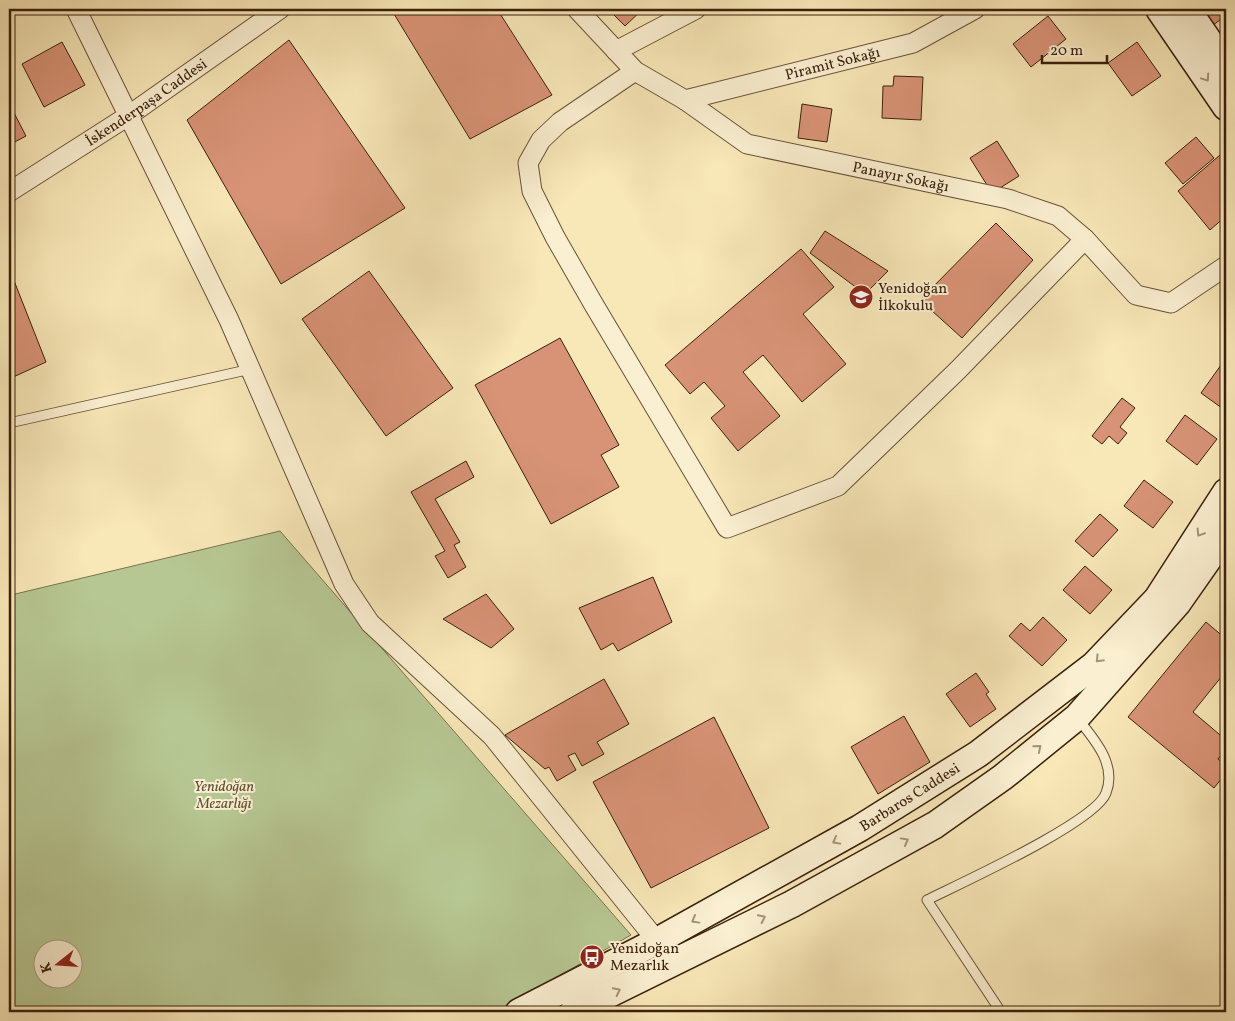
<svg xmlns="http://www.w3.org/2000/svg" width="1235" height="1021" font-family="Vollkorn,serif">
	<rect width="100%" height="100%" fill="#f8e7b7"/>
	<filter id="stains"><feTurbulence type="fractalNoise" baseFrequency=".004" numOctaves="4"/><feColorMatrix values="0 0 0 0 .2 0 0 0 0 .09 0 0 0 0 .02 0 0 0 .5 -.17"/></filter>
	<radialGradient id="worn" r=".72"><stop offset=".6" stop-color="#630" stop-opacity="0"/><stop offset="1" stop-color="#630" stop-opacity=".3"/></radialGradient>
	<path fill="#b7c793" stroke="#797450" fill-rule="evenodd" d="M280,531L631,935L495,1012H9V593L11,595ZM42,948H72V978H42Z"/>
	<g fill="#d89376" stroke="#3b200d">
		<path d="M391,9H497L552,95L470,139Z"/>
		<path d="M608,9H643L625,26Z"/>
		<path d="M1202,9H1226V16L1213,25Z"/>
		<path d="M1048,16L1066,39L1031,67L1013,44Z"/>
		<path d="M289,40L405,208L281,284L187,120Z"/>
		<path d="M62,42L85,85L44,107L22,64Z"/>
		<path d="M1137,42L1161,76L1132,96L1108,63Z"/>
		<path d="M894,76L923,77L921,120L882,118L883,86H893Z"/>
		<path d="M802,104L832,109L827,142L798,138Z"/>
		<path d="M12,109L26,136L9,145V111Z"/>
		<path d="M1196,137L1214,158L1183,184L1165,163Z"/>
		<path d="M997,141L1019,176L992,193L970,158Z"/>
		<path d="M1220,155L1226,163V216L1210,230L1178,191Z"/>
		<path d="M996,223L1033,260L962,338L920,300Z"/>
		<path d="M825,231L888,271L865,294L810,253Z"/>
		<path d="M801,249L834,287L803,314L846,364L802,402L763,355L743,372L780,416L738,451L711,418L725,406L704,382L690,394L665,365Z"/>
		<path d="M9,268L46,362L9,379Z"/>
		<path d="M369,271L453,388L386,436L302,319Z"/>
		<path d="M560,338L619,445L601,455L619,487L551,524L475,385Z"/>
		<path d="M1226,358V411L1201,393Z"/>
		<path d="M1122,398L1135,408L1120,427L1127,433L1118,444L1109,436L1102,444L1092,436Z"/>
		<path d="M1185,415L1217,439L1197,465L1166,441Z"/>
		<path d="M466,461L474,477L435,499L460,542L454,545L466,567L448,578L435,556L445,551L411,492Z"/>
		<path d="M1144,480L1173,502L1153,528L1124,506Z"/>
		<path d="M1100,514L1118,530L1093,557L1075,541Z"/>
		<path d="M1085,566L1112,590L1090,614L1063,590Z"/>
		<path d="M653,577L672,622L618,651L613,643L601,650L579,608Z"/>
		<path d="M486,594L514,629L491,648L443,619Z"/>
		<path d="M1043,617L1067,640L1042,666L1009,636L1021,623L1030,631Z"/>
		<path d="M1206,622L1226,639V671L1193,712L1226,740V749L1218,759L1226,765V773L1214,788L1128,717Z"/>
		<path d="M976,673L989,692L986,694L996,709L970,727L946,694Z"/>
		<path d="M604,679L629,724L597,742L604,754L582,766L575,753L568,756L576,770L557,781L549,767L545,769L505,735Z"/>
		<path d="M904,716L930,762L878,794L851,747Z"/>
		<path d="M714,717L769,828L651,888L593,782Z"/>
	</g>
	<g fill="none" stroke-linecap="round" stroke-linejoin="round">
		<defs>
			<g id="lane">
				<path d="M9,423L251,369"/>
				<path d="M1001,1012L927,900C959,884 1096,822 1106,793C1117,765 1095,740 1078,719"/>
			</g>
			<g id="street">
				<path d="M76,9L229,320L344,584L370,623L492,736L657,941"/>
				<path id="s1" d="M577,9L635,71L685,100L747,144L1008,199L1058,216L1085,239L1136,295L1171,303L1226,266"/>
				<path d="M616,51L696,9"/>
				<path d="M635,71L560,122L541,140L528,163L532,191L555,237L594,305L727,528L838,486L958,370L1085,239"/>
				<path id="s2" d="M685,100L913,43L975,9"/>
				<path id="s3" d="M9,192L128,116L280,9"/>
			</g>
			<g id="secondary">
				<path d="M1159,9L1226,107"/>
				<path d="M1187,9L1226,66"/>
				<path id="s4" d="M519,1012L657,941L860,828L978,754L1094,665L1157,599L1226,492"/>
				<path d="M573,1012L792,904L935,825L1003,777L1077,717L1177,604L1226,534"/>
			</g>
		</defs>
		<use href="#lane" stroke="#6a5238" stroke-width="11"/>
		<use href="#street" stroke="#6a5238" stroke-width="21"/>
		<use href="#secondary" stroke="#3b200d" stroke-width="29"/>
		<use href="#lane" stroke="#faefd0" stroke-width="9"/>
		<use href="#street" stroke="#faefd0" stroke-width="19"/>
		<use href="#secondary" stroke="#faefd0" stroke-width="26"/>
	</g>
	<defs><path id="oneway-chevron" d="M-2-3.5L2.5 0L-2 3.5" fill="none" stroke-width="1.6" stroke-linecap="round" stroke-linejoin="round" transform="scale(1.25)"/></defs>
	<g stroke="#a49278">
		<use href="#oneway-chevron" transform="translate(1206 78) rotate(56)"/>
		<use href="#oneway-chevron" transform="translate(1200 533) rotate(122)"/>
		<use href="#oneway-chevron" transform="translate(1099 659) rotate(134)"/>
		<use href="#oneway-chevron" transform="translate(1038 748) rotate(-40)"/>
		<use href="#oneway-chevron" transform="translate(836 841) rotate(151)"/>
		<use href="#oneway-chevron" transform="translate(905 841) rotate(-29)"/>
		<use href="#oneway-chevron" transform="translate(762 918) rotate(-26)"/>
		<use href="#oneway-chevron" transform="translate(695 920) rotate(151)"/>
		<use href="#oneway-chevron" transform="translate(617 991) rotate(-26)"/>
	</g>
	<defs>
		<symbol id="school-disc" viewBox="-11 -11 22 22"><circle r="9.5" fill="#8f2418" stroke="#faefd0"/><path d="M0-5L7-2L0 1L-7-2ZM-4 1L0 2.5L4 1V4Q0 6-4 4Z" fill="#fff"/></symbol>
		<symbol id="bus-disc" viewBox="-11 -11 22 22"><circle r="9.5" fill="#8f2418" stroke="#faefd0"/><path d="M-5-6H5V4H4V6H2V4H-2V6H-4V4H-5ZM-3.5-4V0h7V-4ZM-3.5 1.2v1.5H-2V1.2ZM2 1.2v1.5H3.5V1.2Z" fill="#fff"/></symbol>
	</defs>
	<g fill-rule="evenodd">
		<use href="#school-disc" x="847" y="283" width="28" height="28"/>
		<use href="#bus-disc" x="578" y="943" width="28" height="28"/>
	</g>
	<g text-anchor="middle" stroke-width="4" stroke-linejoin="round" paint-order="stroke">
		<g font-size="15" fill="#3b200d" stroke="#faefd0">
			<text dy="5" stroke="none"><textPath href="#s2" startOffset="152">Piramit Sokağı</textPath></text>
			<text dy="5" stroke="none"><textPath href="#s3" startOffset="164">İskenderpaşa Caddesi</textPath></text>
			<text dy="5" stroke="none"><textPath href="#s1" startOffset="376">Panayır Sokağı</textPath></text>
			<text dy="5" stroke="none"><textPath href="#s4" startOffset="446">Barbaros Caddesi</textPath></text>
		</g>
		<g font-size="15" fill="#3b200d" stroke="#faefd0" text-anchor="start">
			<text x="878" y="293">Yenidoğan<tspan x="878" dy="17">İlkokulu</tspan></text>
			<text x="610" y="953">Yenidoğan<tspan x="610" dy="17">Mezarlık</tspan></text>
		</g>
		<g font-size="15" font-style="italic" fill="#605235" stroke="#faefd0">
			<text x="224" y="791">Yenidoğan<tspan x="224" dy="17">Mezarlığı</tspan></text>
		</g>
	</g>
	<rect width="1235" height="1021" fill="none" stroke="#f8e7b7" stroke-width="30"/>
	<rect x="10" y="10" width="1215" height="1001" fill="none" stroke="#3b200d" stroke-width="2.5"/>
	<rect x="15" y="15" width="1205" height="991" fill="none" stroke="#3b200d"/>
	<g transform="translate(58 964) rotate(253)"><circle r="24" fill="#faefd0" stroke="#ae9c82"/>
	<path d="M0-4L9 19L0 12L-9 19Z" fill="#8f2418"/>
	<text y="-8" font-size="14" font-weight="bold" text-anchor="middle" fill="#3b200d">K</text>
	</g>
	<path d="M1042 55v8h65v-8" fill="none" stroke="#3b200d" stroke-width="2.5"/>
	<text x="1050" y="55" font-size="15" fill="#3b200d" stroke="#faefd0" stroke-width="4" paint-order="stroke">20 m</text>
	<rect width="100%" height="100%" filter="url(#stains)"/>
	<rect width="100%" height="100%" fill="url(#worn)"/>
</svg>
